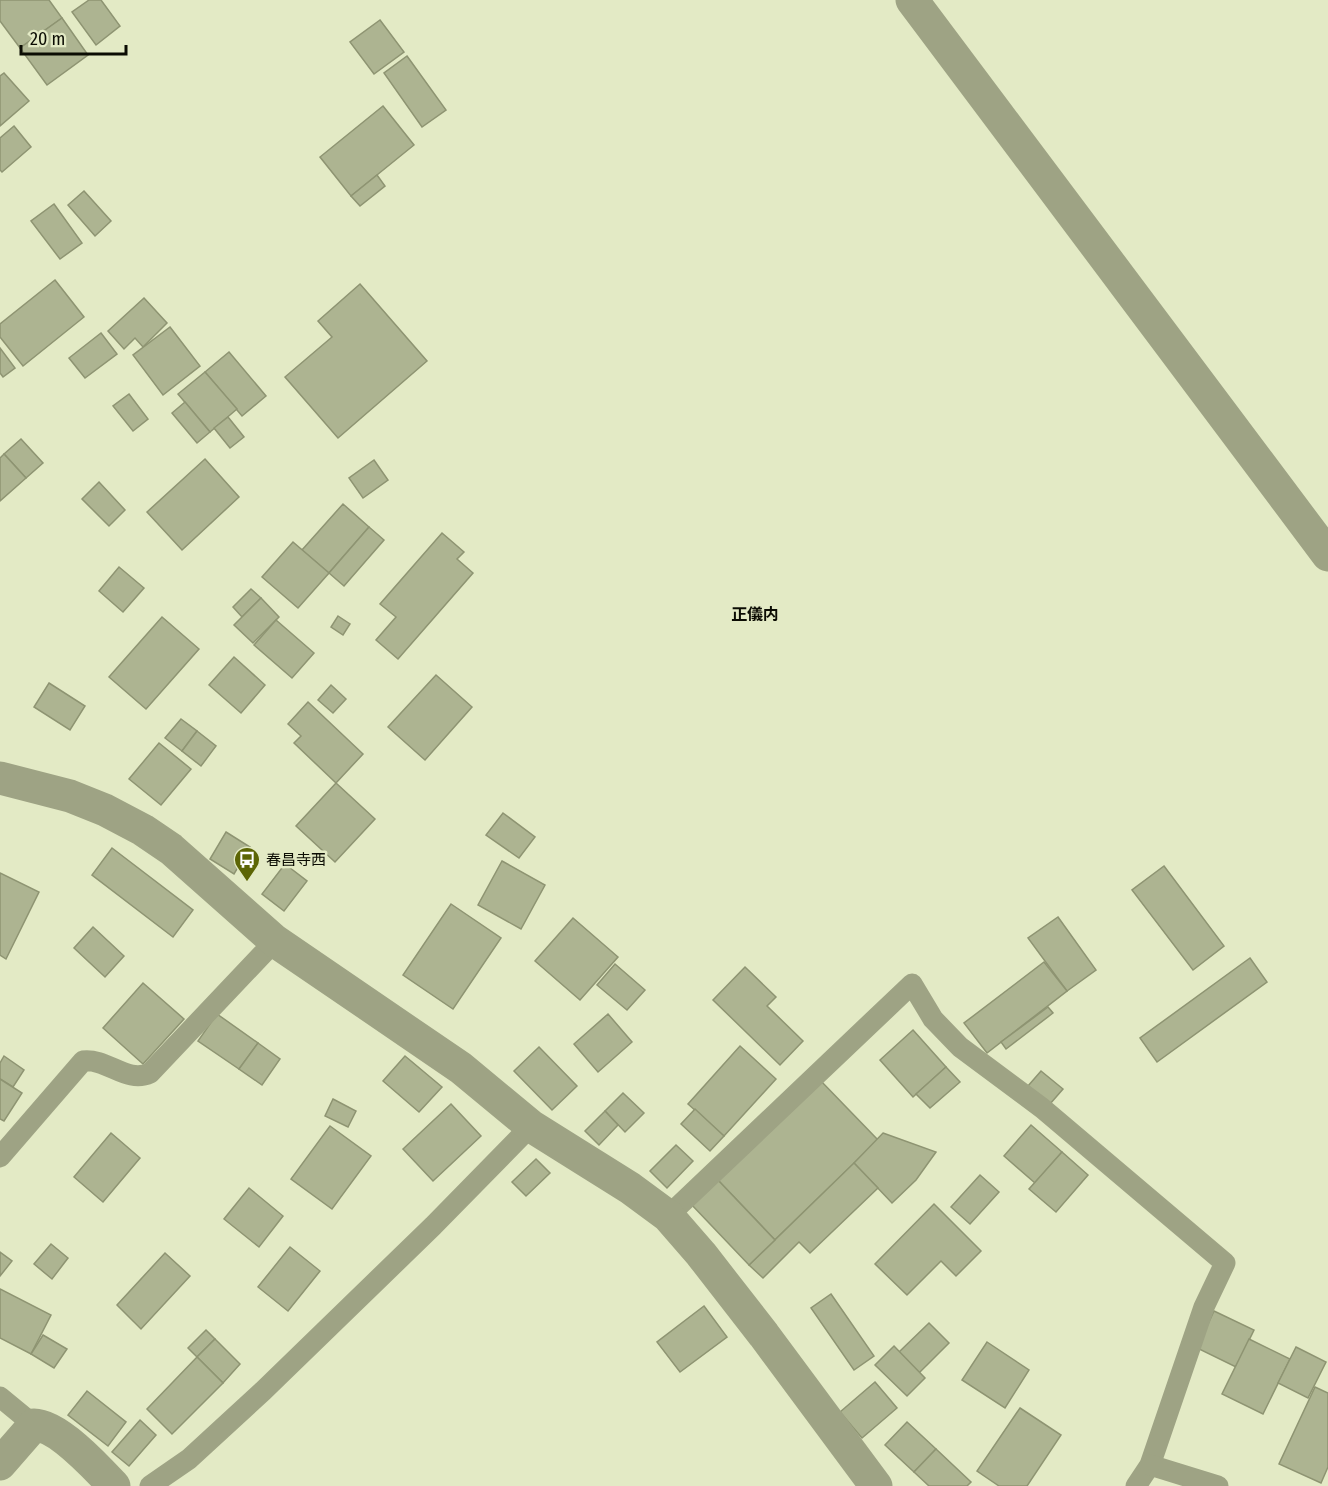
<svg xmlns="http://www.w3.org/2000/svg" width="1328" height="1486" font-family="'Fira Sans Condensed','Noto Sans JP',sans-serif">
	<rect width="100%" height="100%" fill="#e3eac5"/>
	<g fill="#adb491" stroke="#8e9472" stroke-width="1.5">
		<path d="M0,0H49L62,18L20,48L0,21Z"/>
		<path d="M89,0H101L120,26L96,45L72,12Z"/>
		<path d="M62,18L88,55L47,85L20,48Z"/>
		<path d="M380,20L404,52L374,74L350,42Z"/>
		<path d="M407,56L446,110L422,127L384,73Z"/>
		<path d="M4,73L29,101L0,126V76Z"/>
		<path d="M383,106L414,145L351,196L320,157Z"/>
		<path d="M14,126L31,147L2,172L0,170V138Z"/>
		<path d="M377,175L385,186L360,206L351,196Z"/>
		<path d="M84,191L111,221L95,236L68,205Z"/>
		<path d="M54,204L82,243L60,259L31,221Z"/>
		<path d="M55,280L84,317L23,366L0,337V324Z"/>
		<path d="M360,284L427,361L338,438L285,377L332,337L318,321Z"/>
		<path d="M144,298L167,323L143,347L135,338L124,349L108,331Z"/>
		<path d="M170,327L200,366L163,395L133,355Z"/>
		<path d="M101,333L117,354L85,378L69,358Z"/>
		<path d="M0,348L15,368L3,377L0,373Z"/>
		<path d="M229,352L266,396L242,416L205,372Z"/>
		<path d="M205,372L237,409L210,432L178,394Z"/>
		<path d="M129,394L148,419L133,431L113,406Z"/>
		<path d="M185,402L210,432L197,443L172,413Z"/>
		<path d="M228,417L244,437L230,448L214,428Z"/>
		<path d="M21,439L43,463L26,478L4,454Z"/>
		<path d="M4,454L26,478L0,501V458Z"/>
		<path d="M205,459L239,497L182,550L147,512Z"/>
		<path d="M374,460L388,480L363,498L349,478Z"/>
		<path d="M99,482L125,510L109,526L82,499Z"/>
		<path d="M343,504L369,527L329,573L302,550Z"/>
		<path d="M369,527L384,540L344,586L329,573Z"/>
		<path d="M442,533L464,552L457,559L473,573L398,659L376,640L396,617L380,604Z"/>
		<path d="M293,542L329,573L298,608L262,577Z"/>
		<path d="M119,567L144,588L123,612L99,591Z"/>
		<path d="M251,589L261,598L242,617L233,607Z"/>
		<path d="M261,598L279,617L253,643L234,625Z"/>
		<path d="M338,616L350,624L343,635L331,627Z"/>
		<path d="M162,617L199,649L146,709L109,677Z"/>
		<path d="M276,620L314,653L292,678L254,645Z"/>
		<path d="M234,657L265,685L241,713L209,685Z"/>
		<path d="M436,675L472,707L425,760L388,727Z"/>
		<path d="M49,683L85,706L70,730L34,707Z"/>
		<path d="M331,685L346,699L333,713L318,700Z"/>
		<path d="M308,702L363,754L336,783L294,743L301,736L288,724Z"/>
		<path d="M181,719L197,731L182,751L165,738Z"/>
		<path d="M197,731L216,746L201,766L182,751Z"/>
		<path d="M159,743L191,769L161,805L129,779Z"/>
		<path d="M336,783L375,819L335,862L296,826Z"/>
		<path d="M503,813L535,837L519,858L486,835Z"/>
		<path d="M226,832L250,847L234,874L210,859Z"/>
		<path d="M112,848L193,910L173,937L92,875Z"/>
		<path d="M502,861L545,885L521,929L478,905Z"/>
		<path d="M285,864L307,881L284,911L262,894Z"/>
		<path d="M1164,866L1224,946L1193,970L1132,890Z"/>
		<path d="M0,873L39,892L6,959L0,955Z"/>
		<path d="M451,904L501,938L453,1009L403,975Z"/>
		<path d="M1058,917L1096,970L1067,991L1028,938Z"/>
		<path d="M573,918L618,957L580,1000L535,961Z"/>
		<path d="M93,927L124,956L105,977L74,948Z"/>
		<path d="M1250,958L1267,982L1157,1062L1140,1038Z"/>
		<path d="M1044,962L1067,991L987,1053L964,1023Z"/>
		<path d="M615,964L645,990L627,1010L597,985Z"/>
		<path d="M745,967L776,997L767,1006L803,1041L780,1065L713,1000Z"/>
		<path d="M143,983L184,1019L143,1064L103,1028Z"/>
		<path d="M1048,1007L1053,1013L1006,1049L1001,1042Z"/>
		<path d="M217,1014L258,1043L239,1069L198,1041Z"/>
		<path d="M608,1014L632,1042L598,1072L574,1044Z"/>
		<path d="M913,1030L946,1067L913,1097L880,1060Z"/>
		<path d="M258,1043L280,1059L262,1085L239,1069Z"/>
		<path d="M740,1046L776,1079L724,1136L688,1104Z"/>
		<path d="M539,1047L577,1086L552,1110L514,1071Z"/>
		<path d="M4,1056L24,1070L13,1087L0,1079V1063Z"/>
		<path d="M405,1056L442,1087L419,1112L383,1081Z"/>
		<path d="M946,1067L960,1082L930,1108L916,1094Z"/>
		<path d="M1041,1071L1063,1089L1050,1104L1028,1086Z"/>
		<path d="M0,1079L22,1093L4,1121L0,1119Z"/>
		<path d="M819,1079L878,1140L775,1240L716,1178Z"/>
		<path d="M623,1093L644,1113L625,1132L605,1111Z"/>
		<path d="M333,1099L356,1111L348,1127L325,1116Z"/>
		<path d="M451,1104L481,1136L433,1181L403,1149Z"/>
		<path d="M695,1109L724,1136L710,1151L681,1124Z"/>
		<path d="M605,1111L618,1125L599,1145L585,1131Z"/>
		<path d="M1031,1125L1062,1152L1035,1183L1004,1156Z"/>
		<path d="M330,1126L371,1156L332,1209L291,1179Z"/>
		<path d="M111,1133L140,1158L103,1202L74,1177Z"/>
		<path d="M883,1133L936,1152L916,1180L892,1203L854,1163Z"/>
		<path d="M676,1145L693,1161L667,1188L650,1171Z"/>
		<path d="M1062,1152L1088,1175L1056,1212L1029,1189Z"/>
		<path d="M536,1159L550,1173L526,1196L512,1182Z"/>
		<path d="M854,1163L878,1188L810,1253L799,1242L763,1278L749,1265Z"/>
		<path d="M980,1175L999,1192L970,1224L951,1207Z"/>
		<path d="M716,1178L775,1240L749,1265L690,1203Z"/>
		<path d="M249,1188L283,1216L259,1247L224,1219Z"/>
		<path d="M934,1204L981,1251L956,1276L941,1261L907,1295L875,1264Z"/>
		<path d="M51,1244L68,1258L52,1279L34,1264Z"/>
		<path d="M290,1247L320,1271L288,1311L258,1287Z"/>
		<path d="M0,1252L12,1261L0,1276Z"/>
		<path d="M165,1253L190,1276L141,1329L117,1305Z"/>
		<path d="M0,1289L51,1315L31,1354L0,1338Z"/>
		<path d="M831,1294L874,1356L854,1370L811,1308Z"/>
		<path d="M704,1306L727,1337L680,1372L657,1342Z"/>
		<path d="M1214,1311L1254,1330L1236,1367L1197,1348Z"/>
		<path d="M929,1323L949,1343L919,1373L899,1352Z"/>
		<path d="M206,1330L215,1339L197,1357L188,1348Z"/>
		<path d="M43,1335L67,1349L54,1368L31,1354Z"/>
		<path d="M215,1339L240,1364L223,1383L197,1357Z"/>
		<path d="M1249,1339L1290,1359L1263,1414L1222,1394Z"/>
		<path d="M987,1342L1029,1370L1005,1408L962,1380Z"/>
		<path d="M894,1346L925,1378L907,1396L875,1365Z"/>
		<path d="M1296,1347L1326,1362L1308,1398L1278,1383Z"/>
		<path d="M197,1357L223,1383L172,1434L147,1409Z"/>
		<path d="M875,1382L897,1408L862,1438L840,1412Z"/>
		<path d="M1315,1387L1328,1393V1467L1321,1483L1279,1464Z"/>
		<path d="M87,1391L126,1422L108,1446L68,1415Z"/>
		<path d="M1020,1408L1061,1435L1027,1486H999L977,1471Z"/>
		<path d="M140,1420L156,1435L129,1466L112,1452Z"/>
		<path d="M907,1422L936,1449L914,1472L885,1445Z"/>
		<path d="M936,1449L971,1482L967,1486H929L914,1472Z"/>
	</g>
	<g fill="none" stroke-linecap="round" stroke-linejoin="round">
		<g stroke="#9ea384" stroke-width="21">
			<path d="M0,1157L83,1061C107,1058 127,1084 150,1073L275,941"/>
			<path d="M668,1216L912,984L933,1019L960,1047L1042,1108L1225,1263L1204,1307L1150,1465L1136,1486"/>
			<path d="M0,1397L34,1425"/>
			<path d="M1150,1465L1218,1486"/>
			<path d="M150,1486L189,1459L263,1391L433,1226L531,1126"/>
		</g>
		<g stroke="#9ea384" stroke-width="33">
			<path d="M912,0L1328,555"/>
			<path d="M0,778L70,796L105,810L143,830L171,849L275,941L461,1068L531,1126L630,1188L668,1216L701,1254L764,1335L876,1486"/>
			<path d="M0,1464L34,1425C58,1425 98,1469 114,1486"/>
		</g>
	</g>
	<defs>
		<symbol id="bus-pin" viewBox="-11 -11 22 30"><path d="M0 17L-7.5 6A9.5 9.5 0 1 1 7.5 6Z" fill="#5c6505" stroke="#e3eac5"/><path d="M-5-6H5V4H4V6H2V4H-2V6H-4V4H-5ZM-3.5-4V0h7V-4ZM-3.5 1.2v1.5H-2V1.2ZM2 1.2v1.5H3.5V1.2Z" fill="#fff"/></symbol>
	</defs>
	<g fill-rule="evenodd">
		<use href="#bus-pin" x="232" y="845" width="30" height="40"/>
	</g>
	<g text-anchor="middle" stroke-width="5" stroke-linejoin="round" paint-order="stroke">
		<g font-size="15" fill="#0b0c03" stroke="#e3eac5" text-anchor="start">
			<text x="266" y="865">春昌寺西</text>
		</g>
		<g font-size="16" font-weight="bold" fill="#0b0c03" stroke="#e3eac5">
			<text x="755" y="620">正儀内</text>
		</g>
	</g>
	<path d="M21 45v9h105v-9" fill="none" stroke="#0b0c03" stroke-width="3"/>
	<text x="30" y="45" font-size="18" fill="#0b0c03" stroke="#e3eac5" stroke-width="4.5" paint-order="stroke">20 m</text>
</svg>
